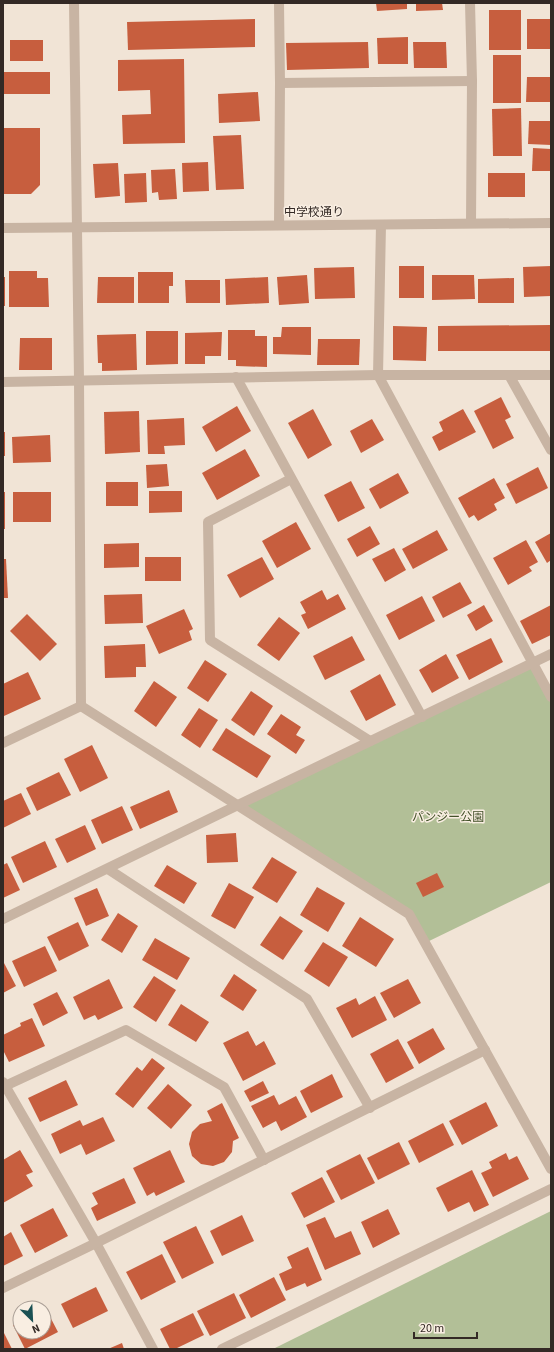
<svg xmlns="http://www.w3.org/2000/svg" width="554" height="1352" font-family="'Source Sans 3','Noto Sans JP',sans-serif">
	<rect width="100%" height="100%" fill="#f1e4d6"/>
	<g fill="#b2bf97">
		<path d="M533,663L551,697V882L425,943L409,914L238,805Z"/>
		<path d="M551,1211V1349H273Z"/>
	</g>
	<g fill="#c75e3e">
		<path d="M376,3H407V9L377,11Z"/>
		<path d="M416,3H442L443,10L416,11Z"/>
		<rect x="489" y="10" width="32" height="40"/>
		<path d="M255,19V47L128,50L127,22Z"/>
		<rect x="527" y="19" width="24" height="30"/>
		<path d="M408,37V64H378L377,38Z"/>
		<rect x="10" y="40" width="33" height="21"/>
		<path d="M368,42L369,68L287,70L286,43Z"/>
		<path d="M413,42H446L447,68H414Z"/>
		<rect x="493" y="55" width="28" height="48"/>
		<path d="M184,59L185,143L123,144L122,115L151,114L150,90L118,91V60Z"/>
		<rect x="3" y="72" width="47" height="22"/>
		<path d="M527,77H551V102H526Z"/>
		<path d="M258,92L260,121L219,123L218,94Z"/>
		<path d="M521,108L522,156H493L492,109Z"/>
		<path d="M529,121H551V145L528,144Z"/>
		<path d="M3,128H40V185L31,194H3Z"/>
		<path d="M241,135L244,189L216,190L213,136Z"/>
		<path d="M533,148L551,149V171H532Z"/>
		<path d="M208,162L209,191L183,192L182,163Z"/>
		<path d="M118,163L120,196L95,198L93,164Z"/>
		<path d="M175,169L177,199L159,200L158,192L152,193L151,170Z"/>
		<path d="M146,173L147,202L125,203L124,174Z"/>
		<rect x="488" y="173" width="37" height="24"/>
		<rect x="399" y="266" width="25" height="32"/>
		<path d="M551,266V296L524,297L523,267Z"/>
		<path d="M354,267L355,298L315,299L314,268Z"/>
		<path d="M9,271H37V278H48L49,307H9Z"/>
		<path d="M138,272H173V286H169V303H138Z"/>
		<path d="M307,275L309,303L279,305L277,277Z"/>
		<path d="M432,275H474L475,299L432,300Z"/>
		<rect x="3" y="277" width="2" height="29"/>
		<path d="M98,277H134V303H97Z"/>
		<path d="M268,277L269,303L226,305L225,279Z"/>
		<path d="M514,278V303H478V279Z"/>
		<path d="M185,280H220V303H186Z"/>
		<path d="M551,325V351H438V326Z"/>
		<path d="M393,326L427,327L426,361L393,360Z"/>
		<path d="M282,327H311V355L273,354V337H281Z"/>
		<path d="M228,330H255V336H267V367L236,366V360H228Z"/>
		<path d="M146,331H178V364L146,365Z"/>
		<path d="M222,332L221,356H205V364H185V333Z"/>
		<path d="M136,334L137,370L102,371V363H98L97,335Z"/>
		<path d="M20,338H52V370H19Z"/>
		<path d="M318,339H360L359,365H317Z"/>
		<path d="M501,397L511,417L505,420L514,438L493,449L474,411Z"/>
		<path d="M237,406L251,431L216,452L202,427Z"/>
		<path d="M313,409L332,445L308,459L288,423Z"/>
		<path d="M463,409L476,432L439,451L432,437L443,431L439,422Z"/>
		<path d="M139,411L140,452L105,454L104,412Z"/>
		<path d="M184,418L185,445L164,446L165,454H148L147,420Z"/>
		<path d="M372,419L384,440L361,453L350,431Z"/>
		<rect x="3" y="432" width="2" height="24"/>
		<path d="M50,435L51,462L13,463L12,437Z"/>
		<path d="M245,449L260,476L217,500L202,473Z"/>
		<path d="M167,464L169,486L147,488L146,465Z"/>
		<path d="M538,467L548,488L516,504L506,484Z"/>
		<path d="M398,473L409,493L380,509L369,489Z"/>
		<path d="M494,478L505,498L494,504L497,510L478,521L474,515L469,518L458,498Z"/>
		<path d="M351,481L365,508L338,522L324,495Z"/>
		<rect x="106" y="482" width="32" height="24"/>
		<path d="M149,491H182V512L149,513Z"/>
		<rect x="3" y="492" width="2" height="37"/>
		<rect x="13" y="492" width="38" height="30"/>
		<path d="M296,522L311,549L277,568L262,541Z"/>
		<path d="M370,526L380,544L357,557L347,539Z"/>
		<path d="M437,530L448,550L413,569L402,549Z"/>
		<path d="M551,533V560L547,563L535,542Z"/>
		<path d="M526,540L538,562L529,567L532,571L508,585L493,558Z"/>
		<path d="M139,543V567L104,568V544Z"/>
		<path d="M394,548L406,570L385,582L372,559Z"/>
		<rect x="145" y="557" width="36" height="24"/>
		<path d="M262,557L274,579L240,598L227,575Z"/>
		<path d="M3,559H6L8,598H3Z"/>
		<path d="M460,582L472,603L443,618L432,597Z"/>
		<path d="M322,590L327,600L338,594L346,609L308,629L301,615L306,613L300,602Z"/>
		<path d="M142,594L143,623L105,624L104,595Z"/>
		<path d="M422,596L435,621L399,640L386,615Z"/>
		<path d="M484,605L493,621L476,631L467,615Z"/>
		<path d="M551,605V635L532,644L520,621Z"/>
		<path d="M184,609L193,629L189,631L192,640L159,654L146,626Z"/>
		<path d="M27,614L57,644L40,661L10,631Z"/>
		<path d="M279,617L300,633L279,661L257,645Z"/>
		<path d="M352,636L365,660L325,680L313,656Z"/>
		<path d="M491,638L503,662L469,680L456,655Z"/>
		<path d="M145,644L146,667H136V677L105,678L104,646Z"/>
		<path d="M446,654L459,678L432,693L419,670Z"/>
		<path d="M205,660L227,674L208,702L187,688Z"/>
		<path d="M28,672L41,699L4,716L3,713V684Z"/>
		<path d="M380,674L396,705L366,721L350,691Z"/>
		<path d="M154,681L177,697L156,727L134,711Z"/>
		<path d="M251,691L273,706L254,736L231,720Z"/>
		<path d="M199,708L218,720L200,748L181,735Z"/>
		<path d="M281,714L301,727L296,735L305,740L296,754L267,734Z"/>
		<path d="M226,728L271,756L257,778L212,750Z"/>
		<path d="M92,745L108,778L80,792L64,759Z"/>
		<path d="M59,772L71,795L37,811L26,788Z"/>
		<path d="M169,790L178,812L140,829L130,807Z"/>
		<path d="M21,793L31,814L3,828V801Z"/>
		<path d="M122,806L133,830L102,844L91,820Z"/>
		<path d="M85,825L96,849L67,863L55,839Z"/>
		<path d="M236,833L238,862L207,863L206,835Z"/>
		<path d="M45,841L57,867L23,883L11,857Z"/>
		<path d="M272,857L297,872L277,903L252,888Z"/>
		<path d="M7,863L20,890L3,898V865Z"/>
		<path d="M167,865L197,883L184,904L154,886Z"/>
		<path d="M437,873L444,887L423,897L416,883Z"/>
		<path d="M229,883L254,897L235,929L211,916Z"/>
		<path d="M317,887L345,903L328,932L300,915Z"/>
		<path d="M97,888L109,916L86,926L74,898Z"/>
		<path d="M118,913L138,926L122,953L101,940Z"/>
		<path d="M280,916L303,931L283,960L260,945Z"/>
		<path d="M360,917L394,939L376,967L342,946Z"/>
		<path d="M78,922L89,946L59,961L47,937Z"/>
		<path d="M155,938L190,958L177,980L142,960Z"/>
		<path d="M323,942L348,957L329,987L304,971Z"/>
		<path d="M45,946L57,971L24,987L12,961Z"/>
		<path d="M4,963L16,986L3,993V964Z"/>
		<path d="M234,974L257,990L243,1011L220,996Z"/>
		<path d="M154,976L176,990L156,1022L133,1007Z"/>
		<path d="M109,979L123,1008L98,1020L95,1015L84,1020L73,997Z"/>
		<path d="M408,979L421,1003L394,1018L380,993Z"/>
		<path d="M57,992L68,1013L43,1026L33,1004Z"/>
		<path d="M375,996L387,1020L352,1038L336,1008L356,998L359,1005Z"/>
		<path d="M181,1004L209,1022L196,1042L168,1025Z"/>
		<path d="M32,1018L45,1046L9,1062L3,1050V1035L21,1026L20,1023Z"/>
		<path d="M433,1028L445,1049L419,1064L407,1042Z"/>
		<path d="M248,1031L256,1046L264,1041L276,1064L243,1081L223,1043Z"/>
		<path d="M398,1039L414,1068L386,1083L370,1054Z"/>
		<path d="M152,1058L165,1068L133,1108L115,1094L137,1067L142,1071Z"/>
		<path d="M332,1074L343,1097L311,1113L300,1091Z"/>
		<path d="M66,1080L78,1105L40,1122L28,1098Z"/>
		<path d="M263,1081L269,1093L250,1102L244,1091Z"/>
		<path d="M168,1084L192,1105L171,1129L147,1108Z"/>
		<path d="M274,1095L279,1105L296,1096L307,1117L281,1131L276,1121L263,1128L251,1106Z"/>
		<path d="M486,1102L498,1126L462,1145L449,1121Z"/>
		<path d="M222,1103L239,1138L233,1141L232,1152L224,1162L213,1166L201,1164L192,1156L189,1144L192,1132L200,1124L212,1121L207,1111Z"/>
		<path d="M103,1117L115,1141L86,1155L81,1144L60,1154L51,1134L80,1120L83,1126Z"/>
		<path d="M443,1123L454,1145L419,1163L408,1141Z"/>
		<path d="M399,1142L410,1164L378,1180L367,1158Z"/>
		<path d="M20,1150L33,1172L26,1175L33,1186L3,1203V1160Z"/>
		<path d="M170,1150L185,1182L156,1196L154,1192L147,1196L133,1168Z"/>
		<path d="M506,1153L509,1160L517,1156L529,1179L493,1197L481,1173L492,1168L489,1162Z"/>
		<path d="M360,1154L375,1183L341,1200L326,1171Z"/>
		<path d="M472,1170L489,1205L474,1212L469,1202L448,1212L436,1188Z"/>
		<path d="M322,1177L335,1202L304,1218L291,1193Z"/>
		<path d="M124,1178L136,1203L97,1221L91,1208L98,1204L92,1193Z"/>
		<path d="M53,1208L68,1236L35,1253L20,1225Z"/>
		<path d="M388,1209L400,1234L373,1248L361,1222Z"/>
		<path d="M242,1215L254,1241L222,1256L210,1231Z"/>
		<path d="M325,1217L335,1238L351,1231L361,1254L325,1270L306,1225Z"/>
		<path d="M196,1226L214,1263L182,1279L163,1242Z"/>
		<path d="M11,1232L23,1256L3,1266V1237Z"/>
		<path d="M308,1247L322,1280L307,1287L305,1283L286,1291L279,1274L292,1268L287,1257Z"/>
		<path d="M162,1254L176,1282L141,1300L126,1272Z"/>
		<path d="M274,1277L286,1300L251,1318L239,1295Z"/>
		<path d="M96,1287L108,1311L73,1328L61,1304Z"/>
		<path d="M234,1293L246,1318L210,1336L197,1311Z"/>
		<path d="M46,1309L58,1332L25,1349L13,1325L20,1322V1332H44V1310Z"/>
		<path d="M193,1313L204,1335L175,1349H170L160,1329Z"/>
		<path d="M3,1331L12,1349H3Z"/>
		<path d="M122,1343L124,1349H108Z"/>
	</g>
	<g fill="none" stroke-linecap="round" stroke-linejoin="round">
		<g stroke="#c8b4a3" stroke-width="10">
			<path d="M74,3L79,380L81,706"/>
			<path d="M470,3L472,81L471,223"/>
			<path d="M280,83L472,81"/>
			<path d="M279,225L280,83L279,3"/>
			<path d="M381,225L378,375L551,697"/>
			<path d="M3,228L551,223"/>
			<path d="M509,375L551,450"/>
			<path d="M236,377L422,717"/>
			<path d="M3,382L378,375H551"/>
			<path d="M291,479L208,522L210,640L370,741"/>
			<path d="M81,706L409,914L551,1169"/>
			<path d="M3,743L81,706"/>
			<path d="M108,869L307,999L370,1108"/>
			<path d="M3,919L238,805L551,654"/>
			<path d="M3,1082L96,1243L153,1349"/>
			<path d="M5,1086L126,1030L224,1087L264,1160"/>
			<path d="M3,1288L96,1243L485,1050"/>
			<path d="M222,1349L551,1189"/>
		</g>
	</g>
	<g text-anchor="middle" stroke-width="3" stroke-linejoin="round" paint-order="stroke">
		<g font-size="12" fill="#332925" stroke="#f9eee2">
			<text x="314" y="216">中学校通り</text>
		</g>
		<g font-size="12" fill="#435129" stroke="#f9eee2">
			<text x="448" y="821">パンジー公園</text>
		</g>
	</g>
	<rect width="554" height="1352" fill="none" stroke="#332925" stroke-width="8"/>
	<g transform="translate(32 1320) rotate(156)"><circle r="19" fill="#f9eee2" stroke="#aa9f96"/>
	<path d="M0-3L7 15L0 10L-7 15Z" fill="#1b5154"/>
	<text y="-6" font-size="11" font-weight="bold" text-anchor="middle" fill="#332925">N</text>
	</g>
	<path d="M414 1332v6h63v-6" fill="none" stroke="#332925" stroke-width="2"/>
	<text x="420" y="1332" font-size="12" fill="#332925" stroke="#f9eee2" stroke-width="3" paint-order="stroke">20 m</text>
</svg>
